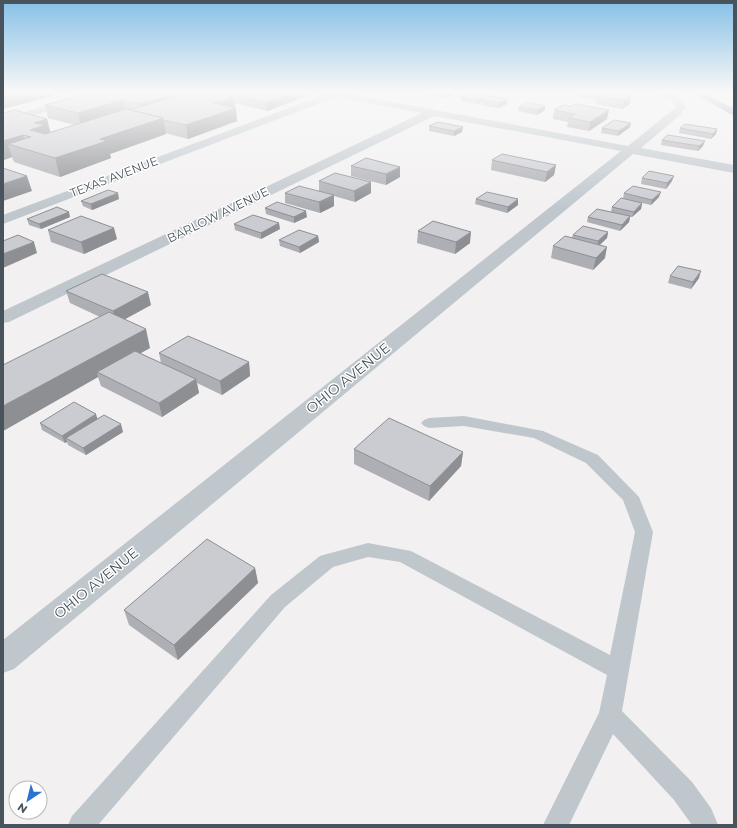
<svg xmlns="http://www.w3.org/2000/svg" width="737" height="828" font-family="Montserrat,sans-serif">
	<rect width="100%" height="100%" fill="#f2f0f0"/>
	<g fill="none" stroke-linecap="round" stroke-linejoin="round">
		<path fill="#bfc7cd" fill-rule="evenodd" d="M464,416L543,431L598,455L639,497L653,532L622,711L692,782L711,808L718,825H692L674,800L613,734L569,825H543L599,713L607,675L400,562L368,557L333,567L285,607L98,825H68L72,816L271,595L320,556L327,554L368,543L411,551L610,655L635,532L623,500L586,463L534,438L464,426L429,428L424,426L421,423L424,420L429,418Z"/>
		<g fill="#bfc7cd" fill-rule="evenodd">
			<path d="M93,93H108L106,95L3,124V118Z"/>
			<path d="M325,93H344L628,146L676,107L673,102L658,93C671,92 680,94 686,107L680,115L641,148L734,165V173L633,154L14,669L3,673V640L621,151L434,116L9,322L3,323V311L422,113L336,97L3,224V215L326,94Z"/>
		</g>
		<path fill="#8ca2b9" fill-rule="evenodd" d="M693,93H705L734,109V116Z"/>
	</g>
	<g fill="#aeafb5">
		<path d="M89,93H240L230,96L234,97L237,121L188,139L165,133L166,134L110,154L111,158L60,177L14,162L12,157L4,160H3V113L47,119L50,132L75,125L48,118L45,105Z"/>
		<path d="M428,93H454V94L446,98L428,95Z"/>
		<path d="M546,93H567L562,95Z"/>
		<path d="M580,93H630V95H631L630,104L622,109L595,104L596,100L579,97Z"/>
		<path d="M235,95L306,96L267,111L235,103Z"/>
		<path d="M485,96V99H507V104L498,108L481,105L482,102L477,104L461,101V97Z"/>
		<path d="M545,106V110L537,115L518,111L519,107Z"/>
		<path d="M554,110L607,119L589,131L567,127L568,122L553,119Z"/>
		<path d="M429,126L462,132L454,136L429,131Z"/>
		<path d="M630,127L618,136L601,133L602,128Z"/>
		<path d="M680,128L717,129L716,134L711,139L679,133Z"/>
		<path d="M662,140L703,146L698,151L661,145Z"/>
		<path d="M492,160L556,165L554,175L545,182L491,170Z"/>
		<path d="M351,166L400,177L386,185L351,176Z"/>
		<path d="M642,178L672,181L666,189L641,184Z"/>
		<path d="M319,181L371,182V193L355,202L334,196V206L320,213L285,203V193L319,191Z"/>
		<path d="M624,193L659,197L651,205L642,203L641,209L632,217H630L629,222L620,231L587,222L588,217L611,212L612,207L623,199Z"/>
		<path d="M119,199L92,210L83,206L81,201Z"/>
		<path d="M476,199H518V205L507,213L475,204Z"/>
		<path d="M265,208L307,217L294,223L266,214Z"/>
		<path d="M70,217L41,229L29,225L27,219Z"/>
		<path d="M234,224L280,229L261,239L235,230Z"/>
		<path d="M48,230L117,239L84,254L51,242Z"/>
		<path d="M418,231L470,243L455,254L417,243Z"/>
		<path d="M608,232L607,238L600,245L605,258L593,270L551,258L553,246L572,237L573,235Z"/>
		<path d="M318,236L319,242L300,253L280,246L279,240Z"/>
		<path d="M670,276L699,278L691,289L668,283Z"/>
		<path d="M66,291L151,305L125,319L150,348L140,353L161,363L159,353L249,362L250,376L222,395L197,383L199,393L162,417L101,386L98,377L3,431L100,317L70,303Z"/>
		<path d="M98,418L123,432L86,455L68,445L67,442L65,443L42,430L40,423Z"/>
		<path d="M354,449L463,452L461,466L429,501L354,464Z"/>
		<path d="M255,568L258,583L178,660L129,625L124,610Z"/>
	</g>
	<g fill="#8d8f93">
		<path d="M15,93H52L53,96L3,109V96Z"/>
		<path d="M177,93H195L142,114L140,104Z"/>
		<path d="M219,93H240L219,99Z"/>
		<path d="M293,93H306V96L267,111V102Z"/>
		<path d="M448,93H454V94L446,98V94Z"/>
		<path d="M563,93H567L562,95Z"/>
		<path d="M626,93H630L629,97L631,95L630,104L622,109L624,100V94Z"/>
		<path d="M485,96V100H482V102L477,104V100Z"/>
		<path d="M234,97L235,109L236,108L237,121L188,139L186,125L213,103Z"/>
		<path d="M507,99V104L498,108L499,103Z"/>
		<path d="M123,100L126,112L81,126L78,113Z"/>
		<path d="M545,106V110L537,115V110Z"/>
		<path d="M609,110L607,119L589,131L590,122Z"/>
		<path d="M163,118L166,134L110,154L111,158L60,177L55,158L100,139Z"/>
		<path d="M47,119L51,135L30,130L34,123Z"/>
		<path d="M631,123L630,127L618,136L619,131Z"/>
		<path d="M463,127L462,132L454,136V131Z"/>
		<path d="M717,129L716,134L711,139L713,134Z"/>
		<path d="M23,135L28,150L8,144L12,157L4,160L3,157V141Z"/>
		<path d="M705,141L703,146L698,151L699,146Z"/>
		<path d="M556,165L554,175L545,182L547,172Z"/>
		<path d="M400,167V177L386,185V174Z"/>
		<path d="M27,176L32,191L3,201V184Z"/>
		<path d="M674,176L672,181L666,189L667,183Z"/>
		<path d="M371,182V193L355,202L354,191Z"/>
		<path d="M661,192L659,197L651,205L652,200Z"/>
		<path d="M118,193L119,199L92,210L91,204Z"/>
		<path d="M334,195V206L320,213L319,202Z"/>
		<path d="M518,199V205L507,213L508,207Z"/>
		<path d="M642,203L641,209L632,217L634,212Z"/>
		<path d="M306,211L307,217L294,223V217Z"/>
		<path d="M69,212L70,217L41,229L39,224Z"/>
		<path d="M630,216L629,222L620,231L622,225Z"/>
		<path d="M279,223L280,229L261,239V233Z"/>
		<path d="M114,228L117,239L84,254L81,242Z"/>
		<path d="M471,232L470,243L455,254L456,242Z"/>
		<path d="M608,232L607,238L597,247L598,241Z"/>
		<path d="M318,236L319,242L300,253L299,247Z"/>
		<path d="M34,242L37,253L3,268V254Z"/>
		<path d="M607,247L605,258L593,270L596,258Z"/>
		<path d="M701,271L699,278L691,289L693,282Z"/>
		<path d="M148,292L151,305L116,324L113,311Z"/>
		<path d="M146,329L150,348L102,375L97,372L98,377L3,431V406Z"/>
		<path d="M249,362L250,376L222,395L220,381Z"/>
		<path d="M196,379L199,393L162,417L159,403Z"/>
		<path d="M96,414L98,421L66,438L67,442L65,443L62,436Z"/>
		<path d="M121,424L123,432L86,455L83,448Z"/>
		<path d="M463,452L461,466L429,501L430,486Z"/>
		<path d="M255,568L258,583L178,660L174,645Z"/>
	</g>
	<g fill="#caccd2" stroke="#8d8f93">
		<path d="M3,93H15L3,96Z"/>
		<path d="M89,93H177L140,104L123,100L78,113L45,105Z"/>
		<path d="M187,93H216L234,97L213,103L236,108L186,125L163,120V118L130,110Z"/>
		<path d="M241,93H293L267,102L235,95Z"/>
		<path d="M439,93H448L446,94Z"/>
		<path d="M469,93L485,96L477,100L461,97Z"/>
		<path d="M580,93H601L597,95Z"/>
		<path d="M602,93H626L624,94L631,95L624,100L597,96Z"/>
		<path d="M490,96L507,99L499,103L482,100Z"/>
		<path d="M527,102L545,106L537,110L519,107Z"/>
		<path d="M576,104L609,110L590,122L569,118L575,114L554,110L563,105L571,106Z"/>
		<path d="M126,109L163,118L100,139L107,141L55,158L8,144L31,137L23,135L3,141V113L15,110L47,119L34,123L45,125L30,130L45,134Z"/>
		<path d="M614,120L631,123L619,131L602,128Z"/>
		<path d="M438,122L463,127L454,131L429,126Z"/>
		<path d="M685,124L717,129L713,134L680,128Z"/>
		<path d="M668,135L705,141L699,146L662,140Z"/>
		<path d="M502,154L556,165L547,172L492,160Z"/>
		<path d="M366,158L400,167L386,174L351,166Z"/>
		<path d="M3,168L27,176L3,184Z"/>
		<path d="M649,171L674,176L667,183L642,178Z"/>
		<path d="M335,173L371,182L354,191L319,181Z"/>
		<path d="M299,186L334,195L319,202L285,193Z"/>
		<path d="M633,186L661,192L652,200L624,193Z"/>
		<path d="M108,190L118,193L91,204L81,201Z"/>
		<path d="M487,192L518,199L508,207L476,199Z"/>
		<path d="M621,198L642,203L634,212L612,207Z"/>
		<path d="M277,202L306,211L294,217L265,208Z"/>
		<path d="M57,207L69,212L39,224L27,219Z"/>
		<path d="M597,209L630,216L622,225L588,217Z"/>
		<path d="M253,215L279,223L261,233L234,224Z"/>
		<path d="M81,216L114,228L81,242L48,230Z"/>
		<path d="M433,221L471,232L456,242L418,231Z"/>
		<path d="M583,226L608,232L598,241L573,235Z"/>
		<path d="M299,230L318,236L299,247L279,240Z"/>
		<path d="M18,235L34,242L3,254V241Z"/>
		<path d="M565,236L607,247L596,258L553,246Z"/>
		<path d="M678,266L701,271L693,282L670,276Z"/>
		<path d="M102,274L148,292L113,311L66,291Z"/>
		<path d="M109,312L146,329L3,406V365Z"/>
		<path d="M188,336L249,362L220,381L159,353Z"/>
		<path d="M135,351L196,379L159,403L97,372Z"/>
		<path d="M74,402L96,414L62,436L40,423Z"/>
		<path d="M104,415L121,424L83,448L66,438Z"/>
		<path d="M389,418L463,452L430,486L354,449Z"/>
		<path d="M207,539L255,568L174,645L124,610Z"/>
	</g>
	<linearGradient id="sky" x2="0" y2="1"><stop stop-color="#86c0e6"/><stop offset="0.44" stop-color="#f9f8f8"/><stop offset="1" stop-color="#f9f8f8" stop-opacity="0"/></linearGradient>
	<rect width="737" height="209" fill="url(#sky)"/>
	<g text-anchor="middle" stroke-width="3" stroke-linejoin="round" paint-order="stroke">
		<g font-size="12" fill="#49535b" stroke="#fff">
			<text transform="translate(114 177) rotate(-21)" y="4">TEXAS AVENUE</text>
			<text transform="translate(218 215) rotate(-26)" y="4">BARLOW AVENUE</text>
		</g>
		<g font-size="14" fill="#49535b" stroke="#fff">
			<text transform="translate(348 378) rotate(-39)" y="5">OHIO AVENUE</text>
			<text transform="translate(96 583) rotate(-39)" y="5">OHIO AVENUE</text>
		</g>
	</g>
	<rect width="737" height="828" fill="none" stroke="#49535b" stroke-width="8"/>
	<g transform="translate(28 800) rotate(215)"><circle r="19" fill="#ffffff" stroke="#b6babd"/>
	<path d="M0-3L7 15L0 10L-7 15Z" fill="#2b73d1"/>
	<text y="-6" font-size="11" font-weight="bold" text-anchor="middle" fill="#49535b">N</text>
	</g>
</svg>
